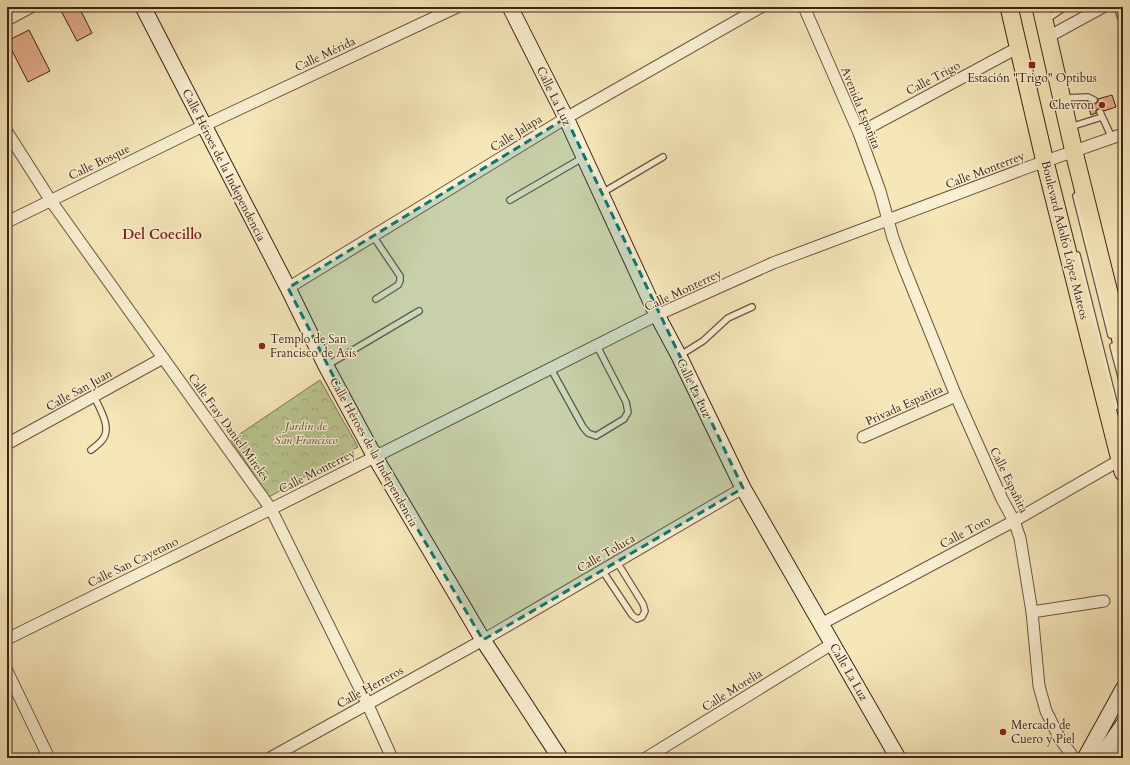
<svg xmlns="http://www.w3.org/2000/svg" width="1130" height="765" font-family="Cardo,serif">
	<defs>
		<pattern id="park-crowns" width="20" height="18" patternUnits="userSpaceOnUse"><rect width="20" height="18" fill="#bac691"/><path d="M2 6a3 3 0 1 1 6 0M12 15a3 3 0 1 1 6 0" fill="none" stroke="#a1aa7c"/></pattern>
	</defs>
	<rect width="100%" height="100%" fill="#f6e7b9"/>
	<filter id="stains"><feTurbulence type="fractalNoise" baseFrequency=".005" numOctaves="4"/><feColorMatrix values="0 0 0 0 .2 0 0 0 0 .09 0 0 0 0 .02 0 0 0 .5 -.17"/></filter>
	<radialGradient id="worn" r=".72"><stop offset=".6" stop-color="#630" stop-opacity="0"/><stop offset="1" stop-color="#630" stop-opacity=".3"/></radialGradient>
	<path fill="url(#park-crowns)" stroke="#7c7454" d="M320,380L358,447L269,497L231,440Z"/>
	<g fill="#e5af8d" stroke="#3f2316">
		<path d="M59,7H79L92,33L77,41Z"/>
		<path d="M29,30L50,71L28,82L7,41Z"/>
		<path d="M1112,95L1116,107L1104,111L1102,108H1099L1096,110V113L1091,115L1087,102L1095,104L1098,102V99Z"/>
	</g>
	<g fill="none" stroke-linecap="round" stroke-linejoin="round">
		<defs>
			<g id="lane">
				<path d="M1117,7L1123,23"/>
				<path d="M1046,20L1065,7"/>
				<path d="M1063,98L1088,97L1094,100"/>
				<path d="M1100,112L1112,138"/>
				<path d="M1070,127L1102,117"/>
				<path d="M602,193L663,157"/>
				<path d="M1076,196L1111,335"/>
				<path d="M510,200L584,157"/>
				<path d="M373,236L400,276V281L398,285L376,299"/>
				<path d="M1077,255L1115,407"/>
				<path d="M1113,346L1123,384"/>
				<path d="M679,356L703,341L728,318L752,307"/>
				<path d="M326,366L419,311"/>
				<path d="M551,369L583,427L588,433L596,436L624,419L628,412L626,402L597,346"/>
				<path d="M91,450C95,447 100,443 103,439C112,427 99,408 94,396"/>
				<path d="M602,570L632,615L637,619L642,617L645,611L643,604L617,562"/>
			</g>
			<g id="street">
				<path d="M804,7L859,133L880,191L893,238L903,265L956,396L1002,499L1014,521L1020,538L1032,612L1039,686L1046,711L1060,739L1074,758"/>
				<path d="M7,20L31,7"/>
				<path d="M1048,37L1103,7"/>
				<path d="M7,132L51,201L271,509L367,703L392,758"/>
				<path d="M859,133L1019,47"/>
				<path d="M7,222L203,126L457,7"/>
				<path d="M288,288L566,118L761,7"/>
				<path d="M863,437L956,396"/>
				<path d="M7,444L163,358"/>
				<path d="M1032,612L1104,601"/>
				<path d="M821,624L1014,521L1120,460"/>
				<path d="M7,639L271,509L657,315L773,263L1026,168L1123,134"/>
				<path d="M7,671L49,758"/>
				<path d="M270,758L483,640L743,488"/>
				<path d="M646,758L832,644"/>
			</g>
			<g id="secondary">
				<path d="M143,7L288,288L326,366L375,457L483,640L560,758"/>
				<path d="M510,7L566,118L657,315L679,356L743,488L898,758"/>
				<path d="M1085,758L1123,689"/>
				<path d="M1100,758L1123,725"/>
			</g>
			<g id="primary">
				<path d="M1009,7L1045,162L1123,472"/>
				<path d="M1041,7L1074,152L1123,349"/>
				<path d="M1118,758L1123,749"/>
			</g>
		</defs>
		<use href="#lane" stroke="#6d543f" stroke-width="8"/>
		<use href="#street" stroke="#6d543f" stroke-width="13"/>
		<use href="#secondary" stroke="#3f2316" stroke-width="17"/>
		<use href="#primary" stroke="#3f2316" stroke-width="19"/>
		<use href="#lane" stroke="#f9efd2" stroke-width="5.5"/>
		<use href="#street" stroke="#f9efd2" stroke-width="11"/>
		<use href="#secondary" stroke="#f9efd2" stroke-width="15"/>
		<use href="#primary" stroke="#f6e7b9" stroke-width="17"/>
	</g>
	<path fill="#0f766e" fill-opacity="0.2" stroke="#0f766e" stroke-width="3" stroke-dasharray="8 5" stroke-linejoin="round" d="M566,118L743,488L483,640L375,457L288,288Z"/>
	<g fill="#8f2418" stroke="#f9efd2" stroke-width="1.5">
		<rect x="1028" y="61" width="8" height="8" rx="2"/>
		<circle cx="1102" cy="105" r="4"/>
		<circle cx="262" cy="346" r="4"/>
		<circle cx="1003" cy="732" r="4"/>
	</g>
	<g text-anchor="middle" stroke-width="3" stroke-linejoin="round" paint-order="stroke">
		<g font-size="12" fill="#3f2316" stroke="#f9efd2">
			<text transform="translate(325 54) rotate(-25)" y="4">Calle Mérida</text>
			<text transform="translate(933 78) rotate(-28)" y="4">Calle Trigo</text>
			<text transform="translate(554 96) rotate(64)" y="4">Calle La Luz</text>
			<text transform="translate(861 108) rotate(68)" y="4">Avenida Españita</text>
			<text transform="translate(516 133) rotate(-32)" y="4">Calle Jalapa</text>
			<text transform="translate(99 162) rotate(-26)" y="4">Calle Bosque</text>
			<text transform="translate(224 165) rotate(63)" y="4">Calle Héroes de la Independencia</text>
			<text transform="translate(985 170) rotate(-21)" y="4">Calle Monterrey</text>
			<text transform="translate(1065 240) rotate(76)" y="4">Boulevard Adolfo López Mateos</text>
			<text transform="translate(683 290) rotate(-25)" y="4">Calle Monterrey</text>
			<text transform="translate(694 388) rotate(64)" y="4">Calle La Luz</text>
			<text transform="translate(79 390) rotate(-29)" y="4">Calle San Juan</text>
			<text transform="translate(904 405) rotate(-24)" y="4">Privada Españita</text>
			<text transform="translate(229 427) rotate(54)" y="4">Calle Fray Daniel Mireles</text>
			<text transform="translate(374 452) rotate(61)" y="4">Calle Héroes de la Independencia</text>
			<text transform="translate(317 471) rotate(-27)" y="4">Calle Monterrey</text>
			<text transform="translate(1009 480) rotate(64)" y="4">Calle Españita</text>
			<text transform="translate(965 532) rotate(-28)" y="4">Calle Toro</text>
			<text transform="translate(606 553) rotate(-30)" y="4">Calle Toluca</text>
			<text transform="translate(133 562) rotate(-26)" y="4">Calle San Cayetano</text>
			<text transform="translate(849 672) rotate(60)" y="4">Calle La Luz</text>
			<text transform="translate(370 687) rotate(-29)" y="4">Calle Herreros</text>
			<text transform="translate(732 690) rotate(-32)" y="4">Calle Morelia</text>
		</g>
		<g font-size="12" fill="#3f2316" stroke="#f9efd2" text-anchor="start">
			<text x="1032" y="82" text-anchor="middle">Estación "Trigo" Optibus</text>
			<text x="1094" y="109" text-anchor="end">Chevron</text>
			<text x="270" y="343">Templo de San<tspan x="270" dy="14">Francisco de Asís</tspan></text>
			<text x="1011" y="729">Mercado de<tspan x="1011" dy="14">Cuero y Piel</tspan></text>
		</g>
		<g font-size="12" font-style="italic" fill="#5e4c35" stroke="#f9efd2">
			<text x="306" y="430">Jardín de<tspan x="306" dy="14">San Francisco</tspan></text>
		</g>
		<g font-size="14" font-weight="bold" fill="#7a1f14" stroke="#f9efd2">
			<text x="162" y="239">Del Coecillo</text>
		</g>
	</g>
	<rect width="1130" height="765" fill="none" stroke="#f6e7b9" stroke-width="24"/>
	<rect x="8" y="8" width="1114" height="749" fill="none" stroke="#3f2316" stroke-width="2"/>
	<rect x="12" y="12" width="1106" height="741" fill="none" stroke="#3f2316"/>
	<rect width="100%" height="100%" filter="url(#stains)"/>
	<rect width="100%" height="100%" fill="url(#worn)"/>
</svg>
